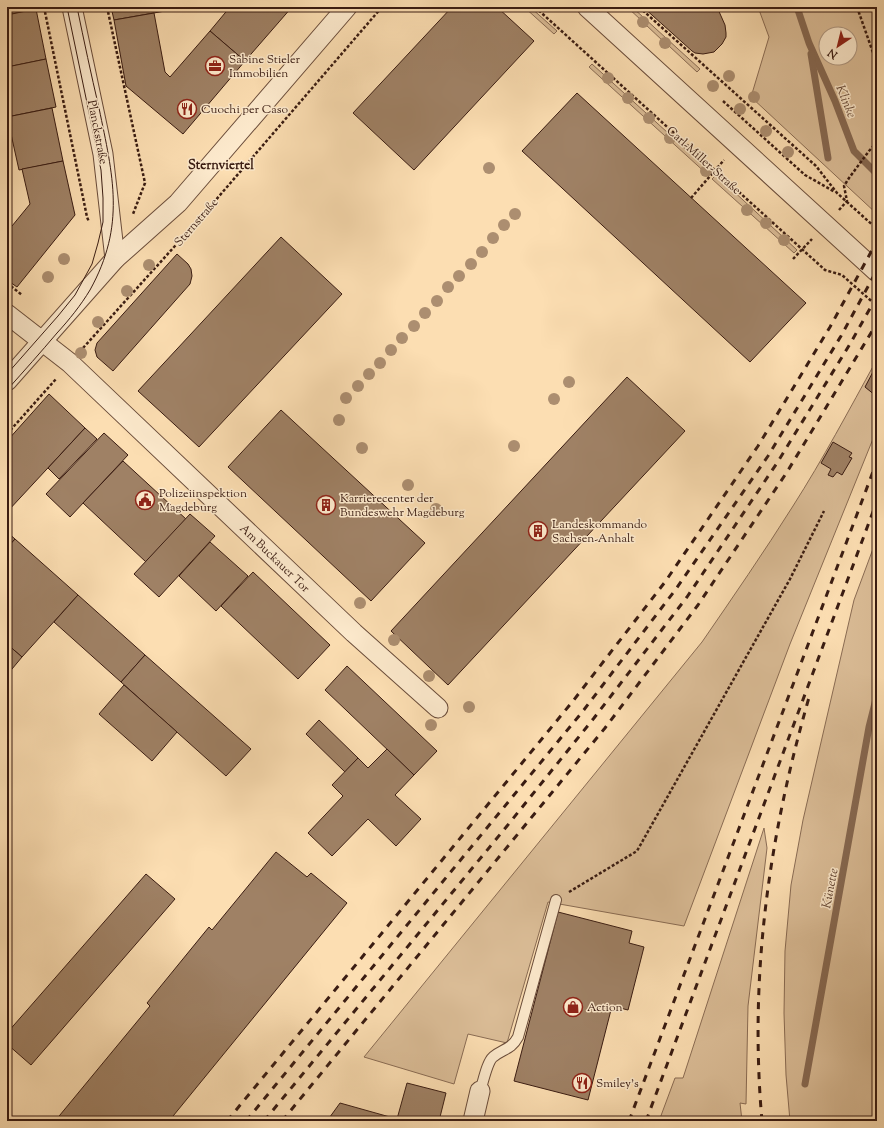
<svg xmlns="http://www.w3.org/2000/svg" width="884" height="1128" font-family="'Sorts Mill Goudy',serif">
	<rect width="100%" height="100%" fill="#fcdeb2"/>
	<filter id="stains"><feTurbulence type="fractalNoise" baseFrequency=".005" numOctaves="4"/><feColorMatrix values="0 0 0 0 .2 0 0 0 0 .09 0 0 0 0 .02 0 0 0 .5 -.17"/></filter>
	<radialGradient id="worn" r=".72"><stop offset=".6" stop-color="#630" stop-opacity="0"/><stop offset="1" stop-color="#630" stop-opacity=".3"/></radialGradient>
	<g fill="#dbbd97" stroke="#8a6c54" fill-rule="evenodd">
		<path d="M524,7H530L557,31L554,34Z"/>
		<path d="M627,7H632L700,69L697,72L669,46L667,47L662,43L663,41L646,25L644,26L640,22L641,20Z"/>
		<path d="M758,7H877V214L751,97L769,37ZM826,34H850V58H826Z"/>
		<path d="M592,64L711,172L708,175L589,67Z"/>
		<path d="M716,175L797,250L794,253L712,179Z"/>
		<path d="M876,361L877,362V429L790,644L684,926L548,902L507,1043L468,1034L454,1084L364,1057L702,642C733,597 764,552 793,506C823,459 849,410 876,361Z"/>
		<path d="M877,538V1121H790L786,1075L784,1013L785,951L791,885L803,820L854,600Z"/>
		<path d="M764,828L767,848L748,1006L746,1104L740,1103L742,1121H659L675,1078H683Z"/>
	</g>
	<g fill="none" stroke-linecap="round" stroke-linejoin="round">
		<g stroke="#876952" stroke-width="7">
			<path d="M797,7L809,43L835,101L854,151L877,174"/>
			<path d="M811,54L828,158"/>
			<path d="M805,1084L869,727L877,695"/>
		</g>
	</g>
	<g fill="#9f8165" stroke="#3a1c12">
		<path d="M7,7H36V9L7,15Z"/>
		<path d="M111,7H164L165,11L114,20Z"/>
		<path d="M230,7H292L245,61L210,31Z"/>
		<path d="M452,7H497L534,41L414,170L353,113Z"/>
		<path d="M643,7H717L725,25L726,33V37L722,44L714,52L703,54L695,53L692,51Z"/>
		<path d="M36,9L46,59L7,67V15Z"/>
		<path d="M154,13L165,72L170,77L210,31L245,61L183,134L126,86L114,20Z"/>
		<path d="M46,59L56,107L7,117V67Z"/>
		<path d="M577,93L806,303L750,362L522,151Z"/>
		<path d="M52,108L63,161L19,170L11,134L7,135V117Z"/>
		<path d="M63,161L75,215L17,287L7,280V222L12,226L30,204L22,169Z"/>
		<path d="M281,237L342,294L199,447L138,391Z"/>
		<path d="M177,254L188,264L191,269L192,276L190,284L113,371L97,357L95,350L97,343Z"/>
		<path d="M875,368L877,369V394L876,396L865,387Z"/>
		<path d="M627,377L685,431L448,685L391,631Z"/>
		<path d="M49,394L85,428L7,512V441Z"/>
		<path d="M281,410L425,543L371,601L228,467Z"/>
		<path d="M85,428L97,439L59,479L48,468Z"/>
		<path d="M104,433L128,455L70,517L46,494Z"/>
		<path d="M833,442L852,453L849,457L852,458L842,475L837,472L833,477L828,475L831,469L821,463Z"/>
		<path d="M123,461L186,519L146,562L83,503Z"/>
		<path d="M190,514L215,536L159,597L134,574Z"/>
		<path d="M7,532L15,539L7,548Z"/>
		<path d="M15,539L78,595L22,657L7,644V548Z"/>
		<path d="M210,542L248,576L216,611L179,576Z"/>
		<path d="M253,572L330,645L298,679L221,606Z"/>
		<path d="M78,595L145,655L121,682L54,622Z"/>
		<path d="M7,644L22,657L7,675Z"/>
		<path d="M145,655L251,749L226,776L121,682Z"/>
		<path d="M347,666L437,751L414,775L325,690Z"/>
		<path d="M124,685L177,732L152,761L99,714Z"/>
		<path d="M319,720L358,758L345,772L306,734Z"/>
		<path d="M387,749L414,775L395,795L421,819L396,846L368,819L332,856L308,833L343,796L332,785L358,758L368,768Z"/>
		<path d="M276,852L307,877L311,873L347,903L169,1121H55L150,1006L147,1003L209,927L212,930Z"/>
		<path d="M146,874L175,899L31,1065L7,1044V1033Z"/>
		<path d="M558,912L632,931L629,943L644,947L628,1010L612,1006L588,1100L514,1081Z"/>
		<path d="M407,1083L446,1093L439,1121H327L340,1103L397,1119Z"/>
	</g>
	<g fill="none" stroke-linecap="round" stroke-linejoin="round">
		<defs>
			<path id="service" d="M480,1091C483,1083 487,1062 493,1057C502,1049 511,1050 518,1037L556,900"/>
			<g id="minor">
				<path d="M72,7L103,154L115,259"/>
				<path d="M587,7L877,272"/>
				<path d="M7,314L70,363L354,633L438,708"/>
				<path d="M7,381L115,259L178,203L347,7"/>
				<path d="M473,1121L480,1091"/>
			</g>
		</defs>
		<use href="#service" stroke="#6a4c3a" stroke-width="12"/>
		<use href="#minor" stroke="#6a4c3a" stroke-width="21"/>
		<g stroke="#3a1c12" stroke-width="2.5" stroke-dasharray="3 2" stroke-linecap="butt">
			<path d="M44,7L87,217L89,222"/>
			<path d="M107,7L145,183L133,214"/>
			<path d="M535,7L825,270L842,275L877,306"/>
			<path d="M639,7L816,166L837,193L877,229"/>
			<path d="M857,7L877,64"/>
			<path d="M723,101L805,175L835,192"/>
			<path d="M691,198L724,160"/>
			<path d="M839,210L847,201L844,186L849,178L869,151L877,142"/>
			<path d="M793,259L812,239"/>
			<path d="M7,283L22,295"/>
			<path d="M83,348L202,216L382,7"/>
			<path d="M7,434L56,379"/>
			<path d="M569,892L637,851L790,579L824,511"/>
		</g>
		<use href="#service" stroke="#fdeacd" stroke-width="10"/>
		<use href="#minor" stroke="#fdeacd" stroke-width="19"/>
		<g stroke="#3a1c12" stroke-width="1">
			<path d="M7,374L58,316L75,295L92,264L98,243L103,222V198L101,170L67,7"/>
			<path d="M7,390C24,371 41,352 57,333C69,320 81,305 90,290C126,225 113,176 99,108C91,74 84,41 77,7"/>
		</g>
		<g stroke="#3a1c12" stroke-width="3" stroke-dasharray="7 7" stroke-linecap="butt">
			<path d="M227,1121L485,808L573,701L665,582L758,446L830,327L877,241"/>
			<path d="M246,1121L583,711L676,589L768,456L841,336L877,270"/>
			<path d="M264,1121L507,826L594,718L687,597L777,463L850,344L877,296"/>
			<path d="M282,1121L605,728L698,605L787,472L877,323"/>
			<path d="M629,1121L877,461"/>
			<path d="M646,1121L877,501"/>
			<path d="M762,1121C749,975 769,835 810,694"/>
		</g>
	</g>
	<g fill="#ac8e70">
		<circle cx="643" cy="22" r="6"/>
		<circle cx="665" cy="43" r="6"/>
		<circle cx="729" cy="76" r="6"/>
		<circle cx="608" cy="78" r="6"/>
		<circle cx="713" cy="86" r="6"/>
		<circle cx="754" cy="97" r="6"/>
		<circle cx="628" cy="98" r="6"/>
		<circle cx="740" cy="109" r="6"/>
		<circle cx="649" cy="118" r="6"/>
		<circle cx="766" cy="131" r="6"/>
		<circle cx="670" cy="138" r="6"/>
		<circle cx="788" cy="152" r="6"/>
		<circle cx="489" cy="168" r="6"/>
		<circle cx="706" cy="171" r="6"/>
		<circle cx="747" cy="210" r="6"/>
		<circle cx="515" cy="214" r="6"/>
		<circle cx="766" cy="223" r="6"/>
		<circle cx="504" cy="225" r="6"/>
		<circle cx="493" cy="238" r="6"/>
		<circle cx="784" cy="240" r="6"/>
		<circle cx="482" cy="252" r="6"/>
		<circle cx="64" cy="259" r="6"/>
		<circle cx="471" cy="264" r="6"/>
		<circle cx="149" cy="265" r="6"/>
		<circle cx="459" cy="276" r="6"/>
		<circle cx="48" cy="277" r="6"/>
		<circle cx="448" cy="287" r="6"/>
		<circle cx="127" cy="291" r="6"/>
		<circle cx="437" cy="301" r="6"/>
		<circle cx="425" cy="313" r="6"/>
		<circle cx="98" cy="322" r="6"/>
		<circle cx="414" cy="326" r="6"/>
		<circle cx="402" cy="338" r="6"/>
		<circle cx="391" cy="350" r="6"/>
		<circle cx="81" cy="353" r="6"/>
		<circle cx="380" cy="363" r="6"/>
		<circle cx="369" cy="374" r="6"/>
		<circle cx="569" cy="382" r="6"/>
		<circle cx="358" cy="386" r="6"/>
		<circle cx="346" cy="398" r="6"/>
		<circle cx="554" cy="399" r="6"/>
		<circle cx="339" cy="420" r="6"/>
		<circle cx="514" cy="446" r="6"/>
		<circle cx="362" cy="448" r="6"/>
		<circle cx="408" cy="485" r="6"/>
		<circle cx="436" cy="509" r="6"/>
		<circle cx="360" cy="603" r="6"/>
		<circle cx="394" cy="640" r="6"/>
		<circle cx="429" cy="676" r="6"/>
		<circle cx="469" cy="707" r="6"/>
		<circle cx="431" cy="725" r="6"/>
	</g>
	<defs>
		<symbol id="office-ring" viewBox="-11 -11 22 22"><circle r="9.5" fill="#fdeacd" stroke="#8f2418" stroke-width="1.5"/><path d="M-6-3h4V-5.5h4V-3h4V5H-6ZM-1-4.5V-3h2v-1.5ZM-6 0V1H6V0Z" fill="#8f2418"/></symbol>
		<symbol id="restaurant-ring" viewBox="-11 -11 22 22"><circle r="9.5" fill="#fdeacd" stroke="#8f2418" stroke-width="1.5"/><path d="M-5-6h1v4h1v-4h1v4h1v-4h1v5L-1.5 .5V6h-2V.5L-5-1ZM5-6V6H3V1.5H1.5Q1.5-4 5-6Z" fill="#8f2418"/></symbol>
		<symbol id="civic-ring" viewBox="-11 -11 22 22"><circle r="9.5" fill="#fdeacd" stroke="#8f2418" stroke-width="1.5"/><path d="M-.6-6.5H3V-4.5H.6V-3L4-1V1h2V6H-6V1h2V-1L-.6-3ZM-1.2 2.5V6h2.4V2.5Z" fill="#8f2418"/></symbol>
		<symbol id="building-ring" viewBox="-11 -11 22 22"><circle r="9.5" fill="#fdeacd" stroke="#8f2418" stroke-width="1.5"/><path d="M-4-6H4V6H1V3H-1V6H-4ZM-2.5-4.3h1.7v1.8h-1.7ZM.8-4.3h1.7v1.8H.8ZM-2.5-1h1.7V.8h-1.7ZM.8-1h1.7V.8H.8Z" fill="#8f2418"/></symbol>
		<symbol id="shop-ring" viewBox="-11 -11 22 22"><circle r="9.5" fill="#fdeacd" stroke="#8f2418" stroke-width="1.5"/><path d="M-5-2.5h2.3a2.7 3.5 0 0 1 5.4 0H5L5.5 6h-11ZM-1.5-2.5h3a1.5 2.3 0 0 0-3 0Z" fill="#8f2418"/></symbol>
	</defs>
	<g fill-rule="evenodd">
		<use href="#office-ring" x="204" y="55" width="22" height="22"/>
		<use href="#restaurant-ring" x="176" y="98" width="22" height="22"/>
		<use href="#civic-ring" x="134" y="489" width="22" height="22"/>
		<use href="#building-ring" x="315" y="494" width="22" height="22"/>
		<use href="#building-ring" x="527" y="520" width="22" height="22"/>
		<use href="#shop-ring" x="562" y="996" width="22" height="22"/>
		<use href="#restaurant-ring" x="571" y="1072" width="22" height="22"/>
	</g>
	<g text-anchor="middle" stroke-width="3" stroke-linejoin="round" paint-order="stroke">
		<g font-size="12" fill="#3a1c12" stroke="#fdeacd" text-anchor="start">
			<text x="229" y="63">Sabine Stieler<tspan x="229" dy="14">Immobilien</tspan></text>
			<text x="201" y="113">Cuochi per Caso</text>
			<text x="159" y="497">Polizeiinspektion<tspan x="159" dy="14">Magdeburg</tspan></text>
			<text x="340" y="502">Karrierecenter der<tspan x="340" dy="14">Bundeswehr Magdeburg</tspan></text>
			<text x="552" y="528">Landeskommando<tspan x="552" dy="14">Sachsen-Anhalt</tspan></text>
			<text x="587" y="1011">Action</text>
			<text x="596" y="1087">Smiley's</text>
		</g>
		<g font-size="12" fill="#3a1c12" stroke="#fdeacd">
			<text transform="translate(98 132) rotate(79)" y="4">Planckstraße</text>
			<text transform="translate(704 160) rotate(42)" y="4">Carl-Miller-Straße</text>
			<text transform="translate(196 222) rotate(-49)" y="4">Sternstraße</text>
			<text transform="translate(275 558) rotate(44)" y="4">Am Buckauer Tor</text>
		</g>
		<g font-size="13" font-style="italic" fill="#674937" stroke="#fdeacd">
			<text transform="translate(847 101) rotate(68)" y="5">Klinke</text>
			<text transform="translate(829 888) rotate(-79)" y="5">Künette</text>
		</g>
		<g font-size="13" font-weight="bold" fill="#3a1c12" stroke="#fdeacd">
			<text x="221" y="169">Sternviertel</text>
		</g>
	</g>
	<rect width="884" height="1128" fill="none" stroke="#fcdeb2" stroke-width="24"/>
	<rect x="8" y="8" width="868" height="1112" fill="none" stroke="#3a1c12" stroke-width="2"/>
	<rect x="12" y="12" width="860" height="1104" fill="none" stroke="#3a1c12"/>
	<g transform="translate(838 46) rotate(215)"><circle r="19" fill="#fdeacd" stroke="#af9882"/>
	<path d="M0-3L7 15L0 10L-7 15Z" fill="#8f2418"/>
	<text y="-6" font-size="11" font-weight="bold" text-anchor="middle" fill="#3a1c12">N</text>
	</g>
	<rect width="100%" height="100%" filter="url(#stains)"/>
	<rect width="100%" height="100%" fill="url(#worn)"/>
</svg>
